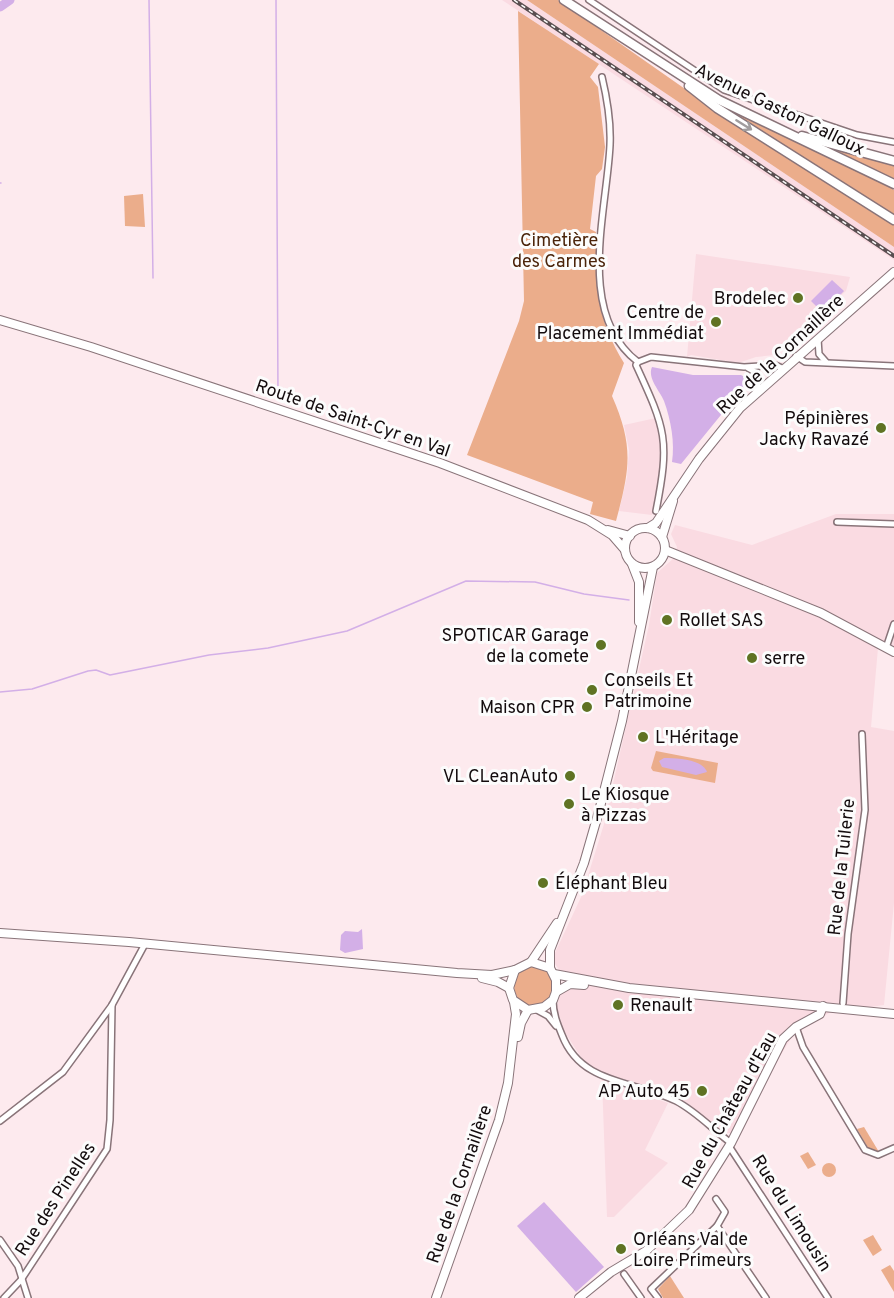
<svg xmlns="http://www.w3.org/2000/svg" width="894" height="1298" font-family="Overpass,sans-serif">
	<rect width="100%" height="100%" fill="#fdeaee"/>
	<g fill="#fadbe2">
		<path d="M502,0H527L894,247V260Z"/>
		<path d="M696,254L850,277L846,291L775,355L756,357L738,363L691,355L687,357Z"/>
		<path d="M656,418L660,443L661,470L652,515L619,511L627,477L629,450L624,425Z"/>
		<path d="M836,514H894V651L878,648L871,727L894,731V903L884,1005L829,1013L793,1035L733,1133H724L680,1098L588,1068L564,1031L557,1008L559,996L569,987L570,974L560,971L555,964L554,955L582,895L604,824L649,625L657,573L674,558L677,547L671,534L675,525L752,545Z"/>
		<path d="M602,1080L668,1103L645,1150L668,1163L614,1217H607Z"/>
	</g>
	<g fill="#ebad8b">
		<path d="M527,0H558L688,91L894,223V247Z"/>
		<path d="M518,11L599,64L590,77L598,87L605,147L602,169L596,176L590,229L596,232C597,287 594,313 624,363L612,396C634,446 630,469 616,521L590,514L593,502L467,455L519,321L524,301Z"/>
		<path d="M722,107L865,173L894,190V216Z"/>
		<path d="M823,145L894,163V181Z"/>
		<path d="M143,194L145,227L125,226L124,196Z"/>
		<path d="M656,751L718,763L715,783L653,771L651,768Z"/>
		<circle cx="534" cy="986" r="20"/>
		<path d="M864,1127L879,1152L868,1148L857,1129Z"/>
		<path d="M808,1152L816,1165L808,1169L800,1156Z"/>
		<circle cx="829" cy="1170" r="7"/>
		<path d="M873,1235L882,1250L873,1256L863,1240Z"/>
		<path d="M890,1265L894,1271V1292L881,1270Z"/>
		<path d="M670,1276L684,1298H663L658,1289Z"/>
	</g>
	<g fill="#d3afe7">
		<path d="M832,280L844,291L823,313L811,301Z"/>
		<path d="M652,367L693,375H741L747,378V383L681,464L672,462C675,443 671,420 664,401C660,391 647,378 652,367Z"/>
		<path d="M664,758C677,758 702,759 707,772L696,775L662,767L659,761Z"/>
		<path d="M362,929L363,949L345,953L340,950L341,935L345,931L358,932Z"/>
		<path d="M544,1202L604,1267L576,1292L517,1226Z"/>
	</g>
	<g fill="none" stroke-linecap="round" stroke-linejoin="round">
		<g stroke="#d3afe7" stroke-width="1.5">
			<path d="M149,0L153,278"/>
			<path d="M276,0L278,395"/>
			<path d="M0,183H1"/>
			<path d="M0,692L32,689L88,671L96,670L110,675L209,655L268,648L347,631L466,581L535,582L584,594L629,600"/>
		</g>
		<path stroke="#d3afe7" stroke-width="9" d="M0,7L10,0"/>
		<defs>
			<g id="street">
				<path d="M589,0L724,90L857,135L894,142"/>
				<path d="M602,77C607,98 611,123 610,145C607,211 575,314 638,362L636,365C666,430 670,440 656,511"/>
				<path d="M818,339L819,354L826,362"/>
				<path d="M796,356L805,362L894,366"/>
				<path d="M638,362L651,357L744,367L775,365L782,368"/>
				<path d="M748,368L757,373L758,385L755,393"/>
				<path d="M837,522L894,524"/>
				<path d="M886,648L894,624"/>
				<path d="M553,1000C553,1013 557,1023 562,1035C581,1085 634,1080 676,1101C697,1112 712,1129 731,1143"/>
				<path d="M843,1003L848,934L865,810L862,734"/>
				<path d="M537,1010L548,1016L556,1026"/>
				<path d="M796,1027L803,1047L865,1150L878,1155L894,1148"/>
				<path d="M0,1121L63,1072L112,1005L145,944"/>
				<path d="M729,1146L828,1298"/>
				<path d="M716,1199L725,1212L717,1226"/>
				<path d="M0,1240L18,1266L28,1298"/>
				<path d="M624,1274L641,1298"/>
				<path d="M4,1298L21,1280L107,1149L110,1120L112,1005"/>
				<path d="M658,1298L651,1289L717,1226L766,1298"/>
			</g>
			<g id="secondary">
				<path d="M0,320L91,347L440,463L588,520L612,535L625,550"/>
				<path d="M648,528L656,523L699,459L740,408L894,272"/>
				<circle cx="645" cy="548" r="20"/>
				<path d="M608,530L630,536"/>
				<path d="M662,537L673,501"/>
				<path d="M665,550L821,613L894,652"/>
				<path d="M632,564L639,582V622"/>
				<path d="M0,933L129,942L457,973L492,975L515,970"/>
				<path d="M531,962L557,923"/>
				<path d="M550,968L531,962L515,970L509,988L513,1000L528,1010L544,1007L553,1000L556,992V980L550,968V950L584,863L599,811L622,721L653,567"/>
				<path d="M554,974L629,988L894,1014"/>
				<path d="M482,978L498,982L509,988"/>
				<path d="M556,992L570,984L584,985"/>
				<path d="M518,1037L521,1023L528,1010"/>
				<path d="M436,1298L499,1120L508,1083L516,1014L514,1002"/>
				<path d="M579,1298L611,1272L646,1251L689,1210L731,1143L783,1039L796,1027L820,1014L823,1006"/>
			</g>
			<g id="primary">
				<path d="M564,0L719,100L894,184"/>
				<path d="M689,86L717,108L894,220"/>
				<path d="M802,136L894,161"/>
			</g>
		</defs>
		<use href="#street" stroke="#897479" stroke-width="8"/>
		<use href="#secondary" stroke="#897479" stroke-width="10"/>
		<use href="#primary" stroke="#897479" stroke-width="11"/>
		<use href="#street" stroke="#fff" stroke-width="5"/>
		<use href="#secondary" stroke="#fff" stroke-width="8"/>
		<use href="#primary" stroke="#fff" stroke-width="8"/>
		<defs>
			<path id="rail" d="M514,0L894,256"/>
		</defs>
		<use href="#rail" stroke="#594e50" stroke-width="4"/>
		<use href="#rail" stroke="#fcfcfc" stroke-width="1.5" stroke-dasharray="4.5" stroke-linecap="butt"/>
	</g>
	<defs><path id="oneway-shaft" d="M-6 0H5M1.5-3L5.5 0L1.5 3" fill="none" stroke-width="1.6" stroke-linecap="round" stroke-linejoin="round" transform="scale(1.5)"/></defs>
	<use stroke="#a19d9e" href="#oneway-shaft" transform="translate(744 125) rotate(32)"/>
	<g fill="#5f7323" stroke="#fcfcfc" stroke-width="2">
		<circle cx="798" cy="298" r="6"/>
		<circle cx="716" cy="322" r="6"/>
		<circle cx="881" cy="428" r="6"/>
		<circle cx="667" cy="620" r="6"/>
		<circle cx="601" cy="645" r="6"/>
		<circle cx="752" cy="658" r="6"/>
		<circle cx="592" cy="690" r="6"/>
		<circle cx="587" cy="707" r="6"/>
		<circle cx="643" cy="737" r="6"/>
		<circle cx="570" cy="776" r="6"/>
		<circle cx="569" cy="804" r="6"/>
		<circle cx="543" cy="883" r="6"/>
		<circle cx="618" cy="1005" r="6"/>
		<circle cx="702" cy="1091" r="6"/>
		<circle cx="621" cy="1249" r="6"/>
	</g>
	<g text-anchor="middle" stroke-width="6" stroke-linejoin="round" paint-order="stroke">
		<g font-size="18" fill="#130b0d" stroke="#fcfcfc">
			<text transform="translate(780 109) rotate(26)" y="6">Avenue Gaston Galloux</text>
			<text transform="translate(780 354) rotate(-43)" y="6">Rue de la Cornaillère</text>
			<text transform="translate(353 418) rotate(19)" y="6">Route de Saint-Cyr en Val</text>
			<text transform="translate(841 867) rotate(-84)" y="6">Rue de la Tuilerie</text>
			<text transform="translate(729 1110) rotate(-61)" y="6">Rue du Château d'Eau</text>
			<text transform="translate(459 1184) rotate(-71)" y="6">Rue de la Cornaillère</text>
			<text transform="translate(55 1199) rotate(-57)" y="6">Rue des Pinelles</text>
			<text transform="translate(792 1213) rotate(58)" y="6">Rue du Limousin</text>
		</g>
		<g font-size="18" fill="#4b240a" stroke="#fcfcfc">
			<text x="559" y="246">Cimetière<tspan x="559" dy="21">des Carmes</tspan></text>
		</g>
		<g font-size="18" fill="#130b0d" stroke="#fcfcfc" text-anchor="start">
			<text x="786" y="304" text-anchor="end">Brodelec</text>
			<text x="704" y="318" text-anchor="end">Centre de<tspan x="704" dy="21">Placement Immédiat</tspan></text>
			<text x="869" y="424" text-anchor="end">Pépinières<tspan x="869" dy="21">Jacky Ravazé</tspan></text>
			<text x="679" y="626">Rollet SAS</text>
			<text x="589" y="641" text-anchor="end">SPOTICAR Garage<tspan x="589" dy="21">de la comete</tspan></text>
			<text x="764" y="664">serre</text>
			<text x="604" y="686">Conseils Et<tspan x="604" dy="21">Patrimoine</tspan></text>
			<text x="575" y="713" text-anchor="end">Maison CPR</text>
			<text x="655" y="743">L'Héritage</text>
			<text x="558" y="782" text-anchor="end">VL CLeanAuto</text>
			<text x="581" y="800">Le Kiosque<tspan x="581" dy="21">à Pizzas</tspan></text>
			<text x="555" y="889">Éléphant Bleu</text>
			<text x="630" y="1011">Renault</text>
			<text x="690" y="1097" text-anchor="end">AP Auto 45</text>
			<text x="633" y="1245">Orléans Val de<tspan x="633" dy="21">Loire Primeurs</tspan></text>
		</g>
	</g>
</svg>
